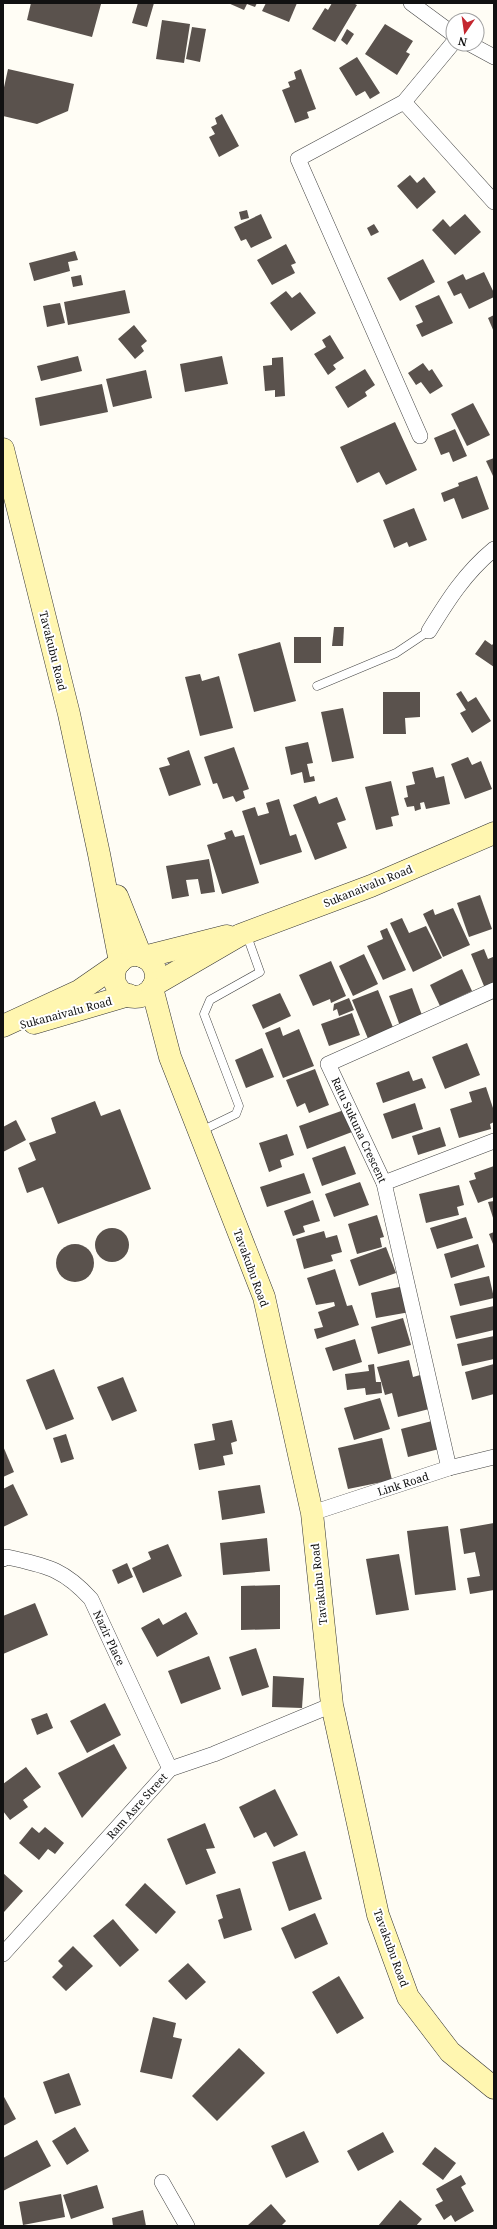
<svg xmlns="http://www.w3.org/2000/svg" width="497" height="2229" font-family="'Noto Serif',serif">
	<rect width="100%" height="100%" fill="#fffdf5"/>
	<g fill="#5a524d">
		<path d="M31,3H98L101,4L92,37L27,20Z"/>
		<path d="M138,3H154L147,27L132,23Z"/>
		<path d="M228,3H257L255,7L247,4L244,10Z"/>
		<path d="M266,3H297L289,22L262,11Z"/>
		<path d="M332,3H353L357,5L335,42L312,29L325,8L328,10Z"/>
		<path d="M162,20L190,24L184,63L156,59Z"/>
		<path d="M385,24L413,41L406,52L410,54L397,75L365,54Z"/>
		<path d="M192,27L206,29L200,62L186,59Z"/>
		<path d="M347,29L354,34L347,45L341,40Z"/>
		<path d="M357,57L380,93L370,99L365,91L356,96L339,68Z"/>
		<path d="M8,69L74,84L68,111L37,124L3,116V92Z"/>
		<path d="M301,69L316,109L307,112L309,118L295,123L282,90L290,87L288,82L296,79L294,72Z"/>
		<path d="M222,114L239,146L219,157L209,137L215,134L211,127L217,124L215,118Z"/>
		<path d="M410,175L417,183L424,177L436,192L417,209L397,186Z"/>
		<path d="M247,210L249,218L241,220L239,212Z"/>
		<path d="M261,214L272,238L251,248L246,239L241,241L234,227Z"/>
		<path d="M465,214L481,232L455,255L432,230L443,219L450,227Z"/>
		<path d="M374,224L379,232L371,236L367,228Z"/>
		<path d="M286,244L296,263L291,265L295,273L272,285L257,260Z"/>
		<path d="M75,251L78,260L68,262L70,271L34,281L29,263Z"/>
		<path d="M423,259L435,282L400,301L387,278Z"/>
		<path d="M484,272L494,293V297L469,309L461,293L454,296L447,282L463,274L466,280Z"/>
		<path d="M81,275L83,285L73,287L71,277Z"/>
		<path d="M125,290L130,313L68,325L64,302Z"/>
		<path d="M286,291L292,298L300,292L316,313L291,331L270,303Z"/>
		<path d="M439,295L453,323L422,337L416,325L423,322L415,306Z"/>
		<path d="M60,303L65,323L47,327L43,306Z"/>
		<path d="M494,315V332L488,318Z"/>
		<path d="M134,325L147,341L141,346L144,351L135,359L118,339Z"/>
		<path d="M330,335L344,358L333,365L336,369L328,375L314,354L326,347L322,340Z"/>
		<path d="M78,356L82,371L41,381L37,366Z"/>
		<path d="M222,356L228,384L185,392L180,364Z"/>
		<path d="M283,357L285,396L275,397V390L265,391L263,366L272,365V358Z"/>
		<path d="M423,363L429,371L432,369L443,386L430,394L421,382L416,385L408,373Z"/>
		<path d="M365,369L375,385L365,392L367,396L348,408L335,387Z"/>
		<path d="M146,370L152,398L113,407L106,379Z"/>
		<path d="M102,384L108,412L40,426L35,398Z"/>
		<path d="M473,403L490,435L467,446L451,414Z"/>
		<path d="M395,422L417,470L386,485L379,472L357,483L340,447Z"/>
		<path d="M455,429L467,456L453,462L449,452L441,455L434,438Z"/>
		<path d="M494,458V478L486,461Z"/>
		<path d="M477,476L489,509L462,519L454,498L444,502L441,493L459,486L458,483Z"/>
		<path d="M414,508L427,540L409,547L407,542L394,548L383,520Z"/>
		<path d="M334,627H344L343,646H332Z"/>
		<rect x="294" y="637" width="27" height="26"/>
		<path d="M485,640L492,645L494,643V667L475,654Z"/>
		<path d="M280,642L296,701L254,712L238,654Z"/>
		<path d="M200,674L202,681L219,676L233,728L200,736L185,677Z"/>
		<path d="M461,691L468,702L476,697L491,721L472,733L460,713L466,710L456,694Z"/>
		<path d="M383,692H420V717L405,718L406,734H383Z"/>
		<path d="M343,708L354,758L332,762L321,712Z"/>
		<path d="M308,742L313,763L307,764L310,777L314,776L315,781L304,783L302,772L291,775L285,747Z"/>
		<path d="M234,747L249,789L243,791L245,798L236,802L233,796L223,799L217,783L213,784L204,757Z"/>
		<path d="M189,750L201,785L169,796L159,768L170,765L167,758Z"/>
		<path d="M468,757L472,765L481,761L492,789L465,799L451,764Z"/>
		<path d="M433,767L436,778L444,776L450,804L426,809L424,802L420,803L421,809L415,811L414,806L407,807L404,798L408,797L406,786L415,784L412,772Z"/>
		<path d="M391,781L399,815L391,817L393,826L376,830L365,787Z"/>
		<path d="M316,796L319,804L337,797L346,820L337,823L347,848L315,860L293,805Z"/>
		<path d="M279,799L290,836L296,834L302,852L260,865L242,811L255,807L258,816L269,813L266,803Z"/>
		<path d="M232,830L235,837L244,835L259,883L222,894L207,845L226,839L224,833Z"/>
		<path d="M209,859L215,892L201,894L198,879L186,880L189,896L172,899L166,866Z"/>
		<path d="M480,895L492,929L469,937L457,903Z"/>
		<path d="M453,908L470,945L443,957L423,914L433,909L435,915Z"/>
		<path d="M402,918L409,933L426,926L442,958L413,972L390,923Z"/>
		<path d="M387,928L406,970L383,980L367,946L383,939L380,931Z"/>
		<path d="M484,949L488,959L493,957L494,961V988L486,991L471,954Z"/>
		<path d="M364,954L378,984L353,996L339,966Z"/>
		<path d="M331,961L346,996L331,1003L330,999L313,1006L299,975Z"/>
		<path d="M462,969L472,991L440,1006L430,985Z"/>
		<path d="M412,988L423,1018L400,1026L389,996Z"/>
		<path d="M378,990L394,1030L369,1041L352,1000Z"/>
		<path d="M280,993L291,1016L263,1029L252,1005Z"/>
		<path d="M349,998L354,1010L339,1016L337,1009L333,1011L334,1004Z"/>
		<path d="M352,1013L360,1035L329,1046L321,1024Z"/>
		<path d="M280,1027L283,1036L299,1029L314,1066L283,1078L265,1033Z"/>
		<path d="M467,1043L480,1075L445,1089L432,1057Z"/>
		<path d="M262,1048L274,1077L246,1088L235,1060Z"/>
		<path d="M315,1069L329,1105L309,1113L305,1103L297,1107L286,1080Z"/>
		<path d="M409,1071L413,1081L422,1078L426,1088L383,1103L376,1083Z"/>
		<path d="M486,1087L494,1111V1122L490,1124L491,1129L459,1138L450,1109L472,1102L469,1092Z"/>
		<path d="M95,1101L101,1116L120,1109L151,1189L58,1224L43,1187L27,1193L18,1168L36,1160L29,1143L56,1133L51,1118Z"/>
		<path d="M415,1103L423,1129L392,1139L383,1114Z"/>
		<path d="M344,1110L352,1132L307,1149L299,1126Z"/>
		<path d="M16,1120L26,1140L3,1152V1127Z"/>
		<path d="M440,1127L446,1146L418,1155L412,1136Z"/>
		<path d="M287,1134L294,1155L280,1160L282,1167L269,1172L259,1143Z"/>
		<path d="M345,1146L356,1174L322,1186L312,1158Z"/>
		<path d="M494,1166V1197L478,1203L469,1181L476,1179L474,1173Z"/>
		<path d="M304,1173L311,1193L267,1207L260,1187Z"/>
		<path d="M360,1182L369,1205L334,1217L325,1194Z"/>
		<path d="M459,1185L464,1205L457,1207L459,1215L426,1223L419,1194Z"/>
		<path d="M313,1200L320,1221L303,1226L305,1232L293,1236L284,1211Z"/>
		<path d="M494,1201V1221L488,1202Z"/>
		<path d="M377,1215L384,1237L380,1238L382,1247L357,1254L348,1224Z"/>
		<path d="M466,1217L473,1238L437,1249L430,1228Z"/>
		<circle cx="112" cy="1245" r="17"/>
		<path d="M324,1231L326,1238L337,1235L342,1252L331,1255L333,1261L304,1269L296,1239Z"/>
		<path d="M494,1232V1244H493L489,1234Z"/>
		<circle cx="75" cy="1263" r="19"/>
		<path d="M478,1244L485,1267L451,1278L444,1254Z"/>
		<path d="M386,1247L396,1273L359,1286L350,1260Z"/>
		<path d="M335,1269L347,1306L352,1305L359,1325L317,1339L314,1329L323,1327L318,1312L335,1306L334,1302L316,1305L307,1278Z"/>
		<path d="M489,1276L494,1298L460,1306L454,1284Z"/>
		<path d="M404,1286L410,1312L376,1318L371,1293Z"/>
		<path d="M494,1306V1330L456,1339L450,1316Z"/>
		<path d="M403,1318L411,1345L378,1354L371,1327Z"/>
		<path d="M494,1336V1359L462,1366L457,1344Z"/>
		<path d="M355,1339L362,1362L333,1371L325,1348Z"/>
		<path d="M409,1360L413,1377L424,1374L433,1408L398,1417L392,1393L385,1395L377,1367Z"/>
		<path d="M374,1364L376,1382H381L382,1393L366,1395L365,1388L347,1390L345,1374L369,1371L368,1365Z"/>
		<path d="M494,1364V1394L472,1400L465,1372Z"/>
		<path d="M54,1369L74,1419L46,1430L26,1380Z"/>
		<path d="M123,1377L137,1411L112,1421L97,1387Z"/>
		<path d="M380,1398L390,1429L354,1440L344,1408Z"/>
		<path d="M232,1420L237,1441L231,1443L233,1454L223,1456L225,1465L199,1470L194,1444L215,1440L212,1424Z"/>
		<path d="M432,1421L439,1449L408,1457L401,1429Z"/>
		<path d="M66,1434L74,1459L61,1463L53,1438Z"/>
		<path d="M382,1438L392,1480L348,1489L338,1448Z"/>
		<path d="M3,1446L14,1472L3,1477Z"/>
		<path d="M13,1484L28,1515L3,1527V1489Z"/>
		<path d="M260,1485L265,1513L222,1520L218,1491Z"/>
		<path d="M494,1523V1590L470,1594L467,1578L480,1576L475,1552L464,1554L460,1529Z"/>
		<path d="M448,1526L456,1590L415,1595L407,1531Z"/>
		<path d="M267,1538L270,1571L223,1575L220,1543Z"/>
		<path d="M168,1544L182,1576L143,1593L132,1568L151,1559L148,1552Z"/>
		<path d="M399,1554L409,1610L376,1615L366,1559Z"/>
		<path d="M127,1563L133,1577L118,1584L112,1570Z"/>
		<path d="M280,1585V1629L241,1630V1586Z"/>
		<path d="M35,1603L48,1635L3,1654V1616Z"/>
		<path d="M186,1612L198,1634L157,1657L141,1628L159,1618L163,1625Z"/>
		<path d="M256,1648L269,1687L242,1696L229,1657Z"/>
		<path d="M209,1656L221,1689L181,1704L168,1671Z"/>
		<path d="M273,1676L304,1678L302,1708L272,1707Z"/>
		<path d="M105,1703L121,1735L87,1753L70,1721Z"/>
		<path d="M47,1713L53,1728L37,1735L31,1719Z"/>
		<path d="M114,1744L127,1768L82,1818L58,1773Z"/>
		<path d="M26,1767L41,1787L23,1800L28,1807L10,1820L3,1811V1784Z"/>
		<path d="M275,1789L298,1835L274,1847L266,1832L254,1838L239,1807Z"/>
		<path d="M205,1823L215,1848L206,1849L216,1873L186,1885L167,1839Z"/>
		<path d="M32,1827L39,1833L45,1827L64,1843L55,1854L48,1849L39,1860L19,1843Z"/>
		<path d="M305,1851L322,1899L289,1911L272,1862Z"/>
		<path d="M3,1873L23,1891L4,1912L3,1911Z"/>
		<path d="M145,1883L176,1912L156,1934L125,1905Z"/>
		<path d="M240,1888L252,1930L224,1939L218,1920L223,1918L216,1895Z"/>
		<path d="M315,1913L328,1944L295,1959L281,1928Z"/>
		<path d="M113,1919L139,1950L120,1967L93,1936Z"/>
		<path d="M73,1946L93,1966L66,1991L52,1977L63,1966L58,1961Z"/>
		<path d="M188,1963L206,1982L186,2000L168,1981Z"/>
		<path d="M339,1976L364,2018L337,2034L312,1992Z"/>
		<path d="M153,2017L176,2023L173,2037L182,2039L172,2079L140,2072Z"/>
		<path d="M239,2048L265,2073L217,2121L192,2096Z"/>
		<path d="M69,2073L81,2105L55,2114L43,2082Z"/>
		<path d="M3,2095L16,2119L3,2126Z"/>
		<path d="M75,2127L89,2151L67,2165L52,2141Z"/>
		<path d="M304,2131L319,2162L286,2178L271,2146Z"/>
		<path d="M383,2132L394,2152L358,2171L347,2151Z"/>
		<path d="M37,2140L51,2166L3,2191V2158Z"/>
		<path d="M435,2147L456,2163L443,2180L422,2164Z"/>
		<path d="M461,2175L466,2184L461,2187L474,2211L455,2222L451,2215L444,2220L435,2205L443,2201L436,2189Z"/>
		<path d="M97,2185L104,2208L71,2219L63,2195Z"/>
		<path d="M61,2194L65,2217L23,2225L19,2202Z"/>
		<path d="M400,2200L422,2219L416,2226H378Z"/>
		<path d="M271,2204L286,2221L281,2226H247Z"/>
		<path d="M143,2210L146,2226H113L112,2218Z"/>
	</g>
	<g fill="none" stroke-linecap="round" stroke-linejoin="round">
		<defs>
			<g id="service">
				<path d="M317,686L396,653L429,631"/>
				<path d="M201,1131L236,1114L239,1106L204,1014L210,1000L260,972L246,933"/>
			</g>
			<g id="minor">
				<path d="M411,3L453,34"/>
				<path d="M470,44L494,57"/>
				<path d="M404,102L494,202"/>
				<path d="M420,436L298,159L404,102L453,43"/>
				<path d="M429,631C448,600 465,573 494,549"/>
				<path d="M384,1183L494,1141"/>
				<path d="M449,1468L384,1183L328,1064L494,990"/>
				<path d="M312,1513L449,1468L494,1457"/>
				<path d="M3,1559L7,1557C46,1566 63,1568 91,1599L170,1769"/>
				<path d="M3,1954L170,1769L214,1754L332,1705"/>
				<path d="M162,2182L187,2226"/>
			</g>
			<g id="secondary">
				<path d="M3,449L69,714L99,854L120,962"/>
				<path d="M117,896L141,956"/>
				<circle cx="135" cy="976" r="21"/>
				<path d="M144,957L227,936"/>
				<path d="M154,985L240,935L371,886L494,833"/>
				<path d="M152,988L170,1057L264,1297L312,1513L332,1705L378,1915L408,1997L450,2052L494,2088"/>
				<path d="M34,1023L129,995"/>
				<path d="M3,1026L79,991L118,964"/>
			</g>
		</defs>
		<use href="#service" stroke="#444" stroke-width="9"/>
		<use href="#minor" stroke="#444" stroke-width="16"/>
		<use href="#secondary" stroke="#333" stroke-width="23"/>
		<use href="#service" stroke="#fff" stroke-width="8"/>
		<use href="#minor" stroke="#fff" stroke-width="15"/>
		<use href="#secondary" stroke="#fff6b0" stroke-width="22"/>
	</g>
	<g text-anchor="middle" stroke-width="4" stroke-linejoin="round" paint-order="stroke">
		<g font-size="11" fill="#111" stroke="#fff">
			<text transform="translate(53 651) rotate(76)" y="4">Tavakubu Road</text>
			<text transform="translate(368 886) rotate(-22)" y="4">Sukanaivalu Road</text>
			<text transform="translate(66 1013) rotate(-15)" y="4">Sukanaivalu Road</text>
			<text transform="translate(359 1130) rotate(65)" y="4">Ratu Sukuna Crescent</text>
			<text transform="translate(251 1268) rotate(70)" y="4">Tavakubu Road</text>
			<text transform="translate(403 1484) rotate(-18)" y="4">Link Road</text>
			<text transform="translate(319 1584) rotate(-96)" y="4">Tavakubu Road</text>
			<text transform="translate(109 1638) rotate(65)" y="4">Nazir Place</text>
			<text transform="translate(137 1806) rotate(-48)" y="4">Ram Asre Street</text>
			<text transform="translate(391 1948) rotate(70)" y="4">Tavakubu Road</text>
		</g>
	</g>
	<rect width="497" height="2229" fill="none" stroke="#111111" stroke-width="8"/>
	<g transform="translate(465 32) rotate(193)"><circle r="19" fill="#ffffff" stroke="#a0a0a0"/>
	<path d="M0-3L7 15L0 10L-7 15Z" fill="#c4262e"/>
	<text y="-6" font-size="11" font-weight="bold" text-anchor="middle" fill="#111111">N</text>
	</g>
</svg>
